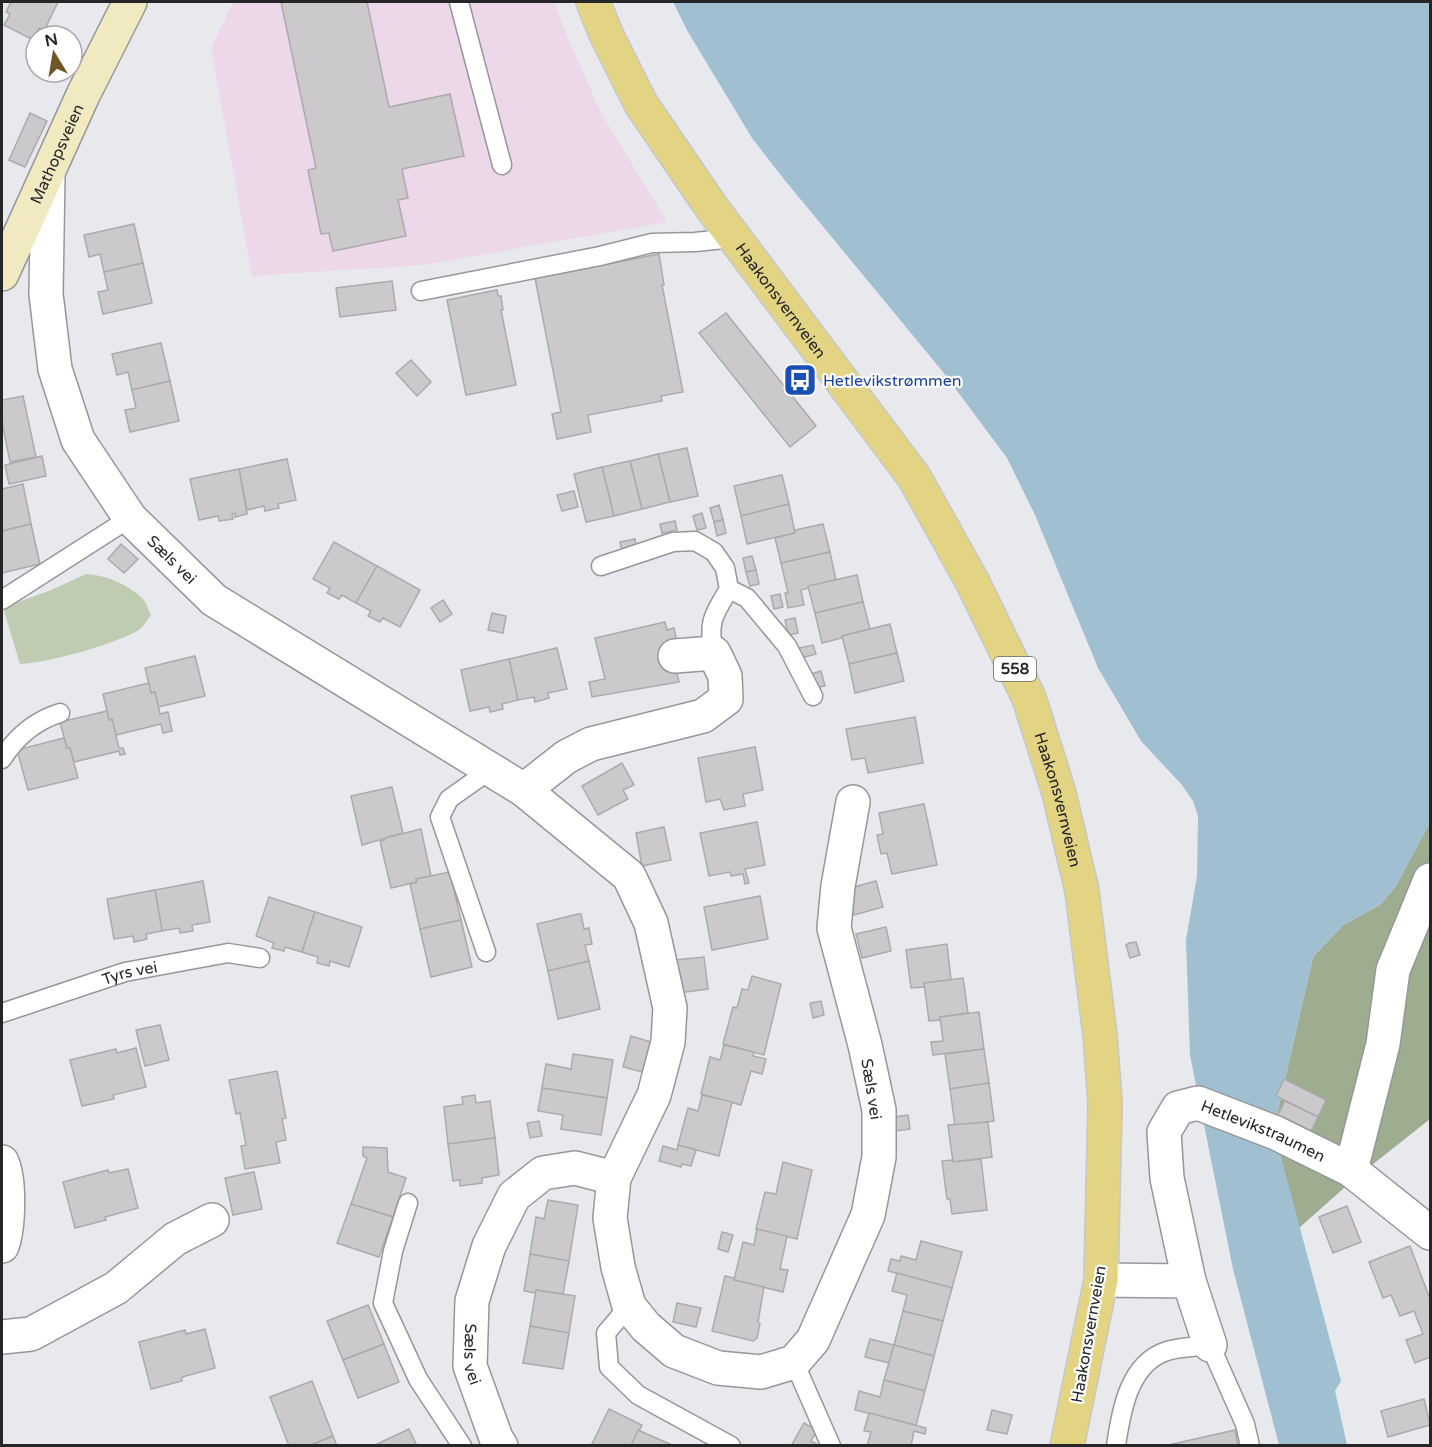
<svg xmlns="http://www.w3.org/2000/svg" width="1432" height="1447" font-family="'Varela Round',sans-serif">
	<rect width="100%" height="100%" fill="#e7e9ed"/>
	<path fill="#ecd8e8" d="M233,2H555L563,26L600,111L667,222L423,265L252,276L211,48Z"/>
	<path fill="#bfccb1" d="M86,574C106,575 127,584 142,598C146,602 148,609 151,615C147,620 144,626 139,630C115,644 48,663 20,664L4,611L18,602L49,591Z"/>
	<path fill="#9eac8f" d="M1430,822V1119L1353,1180L1299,1228L1275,1135L1276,1119L1313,957L1343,925L1380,905L1396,886Z"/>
	<path fill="#a0c0d2" d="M673,2H1430V822L1396,886L1380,905L1343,925L1313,957L1276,1119L1275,1135L1341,1381L1335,1391L1347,1445H1279L1233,1269L1190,1055L1186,940L1197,876L1198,816L1193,801L1182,785L1141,741L1098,668L1035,515L1007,458L943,372L783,178L752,138L688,32Z"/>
	<g fill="#ccc9cd" stroke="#acaaad" stroke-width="1.5">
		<path d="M11,2H58L44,31L39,28L33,40L4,25L10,14L6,12Z"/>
		<path d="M281,2H367L389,107L450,94L464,156L402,169L408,198L398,200L406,236L333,251L329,233L321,234L308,170L316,168Z"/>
		<path d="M30,113L47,121L25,167L9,160Z"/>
		<path d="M134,224L143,263L104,272L100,254L89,257L84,235Z"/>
		<path d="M659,254L664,285H662L683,392L661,396L662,401L588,415L591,432L557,439L552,414L561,412L535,278Z"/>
		<path d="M143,263L152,303L103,314L98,292L108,290L104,272Z"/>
		<path d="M392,281L396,310L340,317L336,288Z"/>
		<path d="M497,290L498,296H501L503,310H501L516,385L466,395L447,300Z"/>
		<path d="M726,313L816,426L790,447L699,333Z"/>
		<path d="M161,343L170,381L132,390L128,372L117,375L112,354Z"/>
		<path d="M411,360L431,382L417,396L396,373Z"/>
		<path d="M170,381L179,421L130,432L125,410L136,408L132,390Z"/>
		<path d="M23,396L36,457L10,462L2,422V400Z"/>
		<path d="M687,448L698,496L670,502L658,454Z"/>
		<path d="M658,454L670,502L642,509L630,461Z"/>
		<path d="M42,456L46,476L9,484L5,465Z"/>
		<path d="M287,459L296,500L278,504L279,508L265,511L264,506L247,510L239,469Z"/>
		<path d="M630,461L642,509L614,516L602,467Z"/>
		<path d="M602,467L614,516L586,522L574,474Z"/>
		<path d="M239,469L247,514L235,517V513L232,514L233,519L219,521L218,516L199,520L190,479Z"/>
		<path d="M782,475L789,504L741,516L734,486Z"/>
		<path d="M23,484L31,524L2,531V489Z"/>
		<path d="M574,491L578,507L562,511L557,495Z"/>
		<path d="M789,504L795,533L747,544L741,516Z"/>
		<path d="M719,505L723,520L714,522L710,508Z"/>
		<path d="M702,513L706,528L697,530L693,516Z"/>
		<path d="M723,520L726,533L717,536L714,522Z"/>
		<path d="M675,521L677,530L662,533L660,524Z"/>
		<path d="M31,524L40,564L2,573V531Z"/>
		<path d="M823,524L830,552L781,563L775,538L795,533V530Z"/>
		<path d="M635,539L637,549L622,551L620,542Z"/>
		<path d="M334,542L377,566L356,603L342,595L339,599L327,593L330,588L313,579Z"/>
		<path d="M121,544L138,559L124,573L108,559Z"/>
		<path d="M830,552L836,580L801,590L804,605L788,608L785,593H788L781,563Z"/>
		<path d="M752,556L756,570L746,572L743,558Z"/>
		<path d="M377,566L420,590L400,627L383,618L380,622L368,616L371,611L356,603Z"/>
		<path d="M756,570L759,584L750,586L746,572Z"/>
		<path d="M857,575L863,602L815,613L808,586Z"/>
		<path d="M780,594L783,607L774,609L771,596Z"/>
		<path d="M443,600L452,614L440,622L431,608Z"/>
		<path d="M863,602L870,629L842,636V638L822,643L815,613Z"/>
		<path d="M492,613L506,616L503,633L488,630Z"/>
		<path d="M795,618L798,633L788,635L785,620Z"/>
		<path d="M665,622L667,630L674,628L677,642L670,644L679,682L592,697L589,682L605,679L595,638Z"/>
		<path d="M890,624L897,653L849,664L842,636Z"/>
		<path d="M813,645L816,654L801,658L799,648Z"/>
		<path d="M557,648L567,689L548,693L549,698L535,702L534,697L518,700L509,659Z"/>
		<path d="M897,653L904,681L855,693L849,664Z"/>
		<path d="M195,656L205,696L158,707L155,692L151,693L145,668Z"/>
		<path d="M509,659L518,700L502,704L503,709L490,712L489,707L470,711L461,670Z"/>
		<path d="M821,671L825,686L815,688L811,674Z"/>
		<path d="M149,683L151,693L155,692L160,714L168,712L172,731L163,733L161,724L116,735L112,719L109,720L103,694Z"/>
		<path d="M107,711L109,720L112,719L119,748H123L125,754L120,755L119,751L74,762L70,748H67L60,722Z"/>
		<path d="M915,717L923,763L868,773L865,758L852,760L846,729Z"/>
		<path d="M64,738L67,748H70L78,778L28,790L17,750Z"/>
		<path d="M755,747L763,790L743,794L745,806L724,810L720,799L706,802L698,758Z"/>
		<path d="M622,763L634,785L623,790L628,799L598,815L582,786Z"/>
		<path d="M392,787L403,833L362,845L351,796Z"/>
		<path d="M924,804L937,865L892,874L887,853L881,854L877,835L883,834L879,813Z"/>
		<path d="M757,822L765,865L745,869L749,883L745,884L743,874L731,876L730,872L709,876L700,833Z"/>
		<path d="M664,827L671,860L642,866L636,833Z"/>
		<path d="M421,829L431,876L416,879L417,882L391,888L380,841L385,840V838Z"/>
		<path d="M450,872L461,920L420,929L410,884L417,882L416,879Z"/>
		<path d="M203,881L210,922L192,925L193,931L180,933L179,928L162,931L155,890Z"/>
		<path d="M876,881L883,907L850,916L843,890Z"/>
		<path d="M155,890L162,931L146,934L147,939L134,942L133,936L114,939L107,899Z"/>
		<path d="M760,896L768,939L712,950L704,907Z"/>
		<path d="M269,897L315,912L302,952L285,947L284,951L272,948L274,943L256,936Z"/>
		<path d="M315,912L362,927L349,967L330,961L329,966L317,963L318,957L302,952Z"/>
		<path d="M578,914H581L584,929L589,928L592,944L585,945L589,961L548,971L537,924Z"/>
		<path d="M461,920L472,967L431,977L420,929Z"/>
		<path d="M886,927L891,951L862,958L856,934Z"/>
		<path d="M1136,942L1140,955L1130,958L1126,945L1129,943Z"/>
		<path d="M947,944L951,980L924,983V987L911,988L906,950Z"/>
		<path d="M704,957L708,989L679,993L675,960Z"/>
		<path d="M589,961L600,1009L558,1019L548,971Z"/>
		<path d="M752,976L781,984L764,1055L723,1044L733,1007L737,1008L742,989L748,990Z"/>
		<path d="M963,978L968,1013L940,1017L941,1020L929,1021L924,983Z"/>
		<path d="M821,1001L824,1015L813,1018L810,1003Z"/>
		<path d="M979,1012L984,1049L933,1055L931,1042L943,1041L940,1017Z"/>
		<path d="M160,1025L169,1060L145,1066L136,1030Z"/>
		<path d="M631,1036L651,1042L643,1072L623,1067Z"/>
		<path d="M724,1045L754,1052L753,1056L766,1059L762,1074L751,1071L741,1105L701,1094L710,1057L720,1060Z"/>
		<path d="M136,1048L146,1087L113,1095L114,1099L82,1106L70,1060L116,1049L117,1053Z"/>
		<path d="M984,1049L989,1083L950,1089L945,1054Z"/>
		<path d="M573,1054L613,1060L607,1098L542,1088L546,1064L571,1069Z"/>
		<path d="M277,1071L286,1118L282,1119L286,1140L276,1142L280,1163L245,1169L241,1146L246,1145L240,1113L236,1114L229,1080Z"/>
		<path d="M1284,1079L1326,1100L1318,1117L1276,1096Z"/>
		<path d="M989,1083L994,1121L955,1126L950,1089Z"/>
		<path d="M542,1088L607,1098L601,1135L561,1129L563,1115L538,1111Z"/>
		<path d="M475,1095L476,1103L490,1101L495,1138L448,1144L444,1107L463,1104L462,1097Z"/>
		<path d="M702,1095L732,1102L719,1156L678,1145L688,1108L698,1111Z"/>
		<path d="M1285,1101L1318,1117L1309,1135L1276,1119Z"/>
		<path d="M908,1115L910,1129L895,1131L894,1117Z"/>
		<path d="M539,1121L542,1136L530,1138L527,1123Z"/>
		<path d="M988,1122L992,1157L953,1162L948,1125Z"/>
		<path d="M495,1138L499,1175L482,1178V1183L460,1186V1180L453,1181L448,1144Z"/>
		<path d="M678,1145L696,1150L691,1166L682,1164L681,1167L659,1161L663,1146L677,1150Z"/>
		<path d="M363,1147L387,1148L388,1172L406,1178L393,1217L351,1204L367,1158L363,1156Z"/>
		<path d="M981,1159L987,1210L952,1214L950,1199H947L942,1161L953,1160V1162Z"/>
		<path d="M783,1162L812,1170L797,1239L756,1229L765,1192L776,1194Z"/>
		<path d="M128,1169L138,1208L105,1217L106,1220L75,1228L63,1182L108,1170L109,1173Z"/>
		<path d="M254,1172L262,1209L233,1215L225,1178Z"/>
		<path d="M548,1200L578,1205L569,1261L530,1254L536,1217L544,1219Z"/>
		<path d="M351,1204L393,1217L379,1257L337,1243Z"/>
		<path d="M1347,1206L1361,1242L1333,1253L1319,1217Z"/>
		<path d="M757,1229L787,1236L780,1269L788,1270L783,1292L734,1280L743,1242L754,1245Z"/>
		<path d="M722,1232L733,1235L728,1252L718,1249Z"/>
		<path d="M921,1241L962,1252L952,1288L888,1271L891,1259L900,1261L901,1256L916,1260Z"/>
		<path d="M1410,1246L1430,1299V1357L1415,1363L1406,1340L1423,1334L1414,1311L1400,1316L1391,1295L1383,1298L1369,1262Z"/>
		<path d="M530,1254L569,1261L563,1294L536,1290L535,1293L524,1291Z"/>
		<path d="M897,1273L952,1288L943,1321L903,1311L907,1295L892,1291Z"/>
		<path d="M725,1276L734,1278V1280L764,1287L758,1322L760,1324L757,1338L753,1341L712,1331Z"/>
		<path d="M536,1290L575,1296L569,1333L530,1326Z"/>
		<path d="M677,1303L701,1308L696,1327L673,1322Z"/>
		<path d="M368,1305L384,1344L343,1360L327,1321Z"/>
		<path d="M903,1311L943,1321L934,1356L894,1345Z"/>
		<path d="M530,1326L569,1333L563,1369L523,1363Z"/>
		<path d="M205,1329L215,1368L182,1377V1381L151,1389L139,1342L185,1330L186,1334Z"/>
		<path d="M870,1339L894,1345L889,1363L865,1357Z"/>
		<path d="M384,1344L399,1382L358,1398L343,1360Z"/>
		<path d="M894,1345L934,1356L925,1391L884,1380Z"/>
		<path d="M884,1380L925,1391L916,1425L855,1410L859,1391L880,1397Z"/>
		<path d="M312,1381L333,1436L309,1446H289L270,1397Z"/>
		<path d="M1424,1399L1430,1425L1388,1437L1381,1411Z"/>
		<path d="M609,1409L642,1425L631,1446H591Z"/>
		<path d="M992,1410L1012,1415L1007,1434L987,1430Z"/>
		<path d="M869,1413L926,1428L925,1434L914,1431L911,1446H867L871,1432L864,1431Z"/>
		<path d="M804,1423L817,1430L811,1441L820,1446H791Z"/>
		<path d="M409,1429L417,1446H377V1444Z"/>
		<path d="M638,1430L672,1445V1446H631Z"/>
		<path d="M1235,1430L1238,1446H1164Z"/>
		<path d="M333,1436L337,1446H309Z"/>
	</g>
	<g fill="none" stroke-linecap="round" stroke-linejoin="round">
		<defs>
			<g id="lane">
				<path d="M459,2L502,165"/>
				<path d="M421,291L600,256L652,243L695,242L734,238"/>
				<path d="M601,566L673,542L695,541L714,552L725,568L729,589C714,614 707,622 714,653"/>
				<path d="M729,589L747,598L787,646L813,696"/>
				<path d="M2,600L130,518"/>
				<path d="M2,759C16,737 34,721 60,713"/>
				<path d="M486,952L440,817L449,799L490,770"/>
				<path id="s1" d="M2,1013L125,972L228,953L260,958"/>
				<path d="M408,1203L393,1251L383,1303L418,1379L462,1446"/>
				<path d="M629,1306L606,1333L609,1367L638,1395L731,1446"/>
				<path d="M794,1362L831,1446"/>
				<path d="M1116,1446C1121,1411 1129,1363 1167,1351C1180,1347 1196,1347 1210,1345L1245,1424L1250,1446"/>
			</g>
			<g id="street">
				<path id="s2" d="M48,175L46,294L55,369L78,440L130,518L214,600L524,790L629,876L651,923L670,1008L668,1042L654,1095L614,1178L575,1168L543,1173L514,1196L489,1246L472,1301L470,1366L496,1438L501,1446"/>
				<path d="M524,790L566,757L591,744L703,716L726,699L725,676L714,653L675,656"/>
				<path d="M2,1162C10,1180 9,1227 2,1246"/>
				<path d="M1351,1170L1383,1044L1393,970L1430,880"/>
				<path d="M614,1178L610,1218L618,1267L629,1306L646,1327L674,1351L718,1368L761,1372L794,1362L813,1340L868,1215L879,1157V1110L865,1045L834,928L838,886L853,802"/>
				<path d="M1101,1280L1189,1281"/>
				<path d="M2,1337L31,1334L116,1288L175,1239L212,1220"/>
				<path id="s3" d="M1210,1345L1189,1281L1167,1178L1164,1132L1178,1108L1198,1103L1276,1133L1351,1170L1430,1233"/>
			</g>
			<g id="secondary">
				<path id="s4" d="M2,274L83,95L130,2"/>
			</g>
			<g id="primary">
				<path id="s5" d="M593,2L606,34L641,104L712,208L914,477L972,581L1029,698L1059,793L1082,891L1100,1035L1105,1102L1101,1280L1067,1446"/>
			</g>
		</defs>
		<use href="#lane" stroke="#95979b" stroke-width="21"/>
		<use href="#street" stroke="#95979b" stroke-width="36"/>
		<use href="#secondary" stroke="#95979b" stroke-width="36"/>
		<use href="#primary" stroke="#c7c7c7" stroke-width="36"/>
		<use href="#lane" stroke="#fff" stroke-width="18"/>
		<use href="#street" stroke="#fff" stroke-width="33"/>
		<use href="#secondary" stroke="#f1eac1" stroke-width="33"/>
		<use href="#primary" stroke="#e2d483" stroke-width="33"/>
	</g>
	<defs>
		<symbol id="bus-square" viewBox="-11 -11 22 22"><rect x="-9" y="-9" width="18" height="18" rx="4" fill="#1a4fb4" stroke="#fff"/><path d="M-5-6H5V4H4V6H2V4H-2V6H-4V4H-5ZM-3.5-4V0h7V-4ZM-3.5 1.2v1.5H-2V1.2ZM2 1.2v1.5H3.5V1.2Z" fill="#fff"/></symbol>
	</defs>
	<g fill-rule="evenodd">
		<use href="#bus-square" x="781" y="361" width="38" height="38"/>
	</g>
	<g text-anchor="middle" stroke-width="4.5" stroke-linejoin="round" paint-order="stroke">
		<rect fill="#fff" stroke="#676768" stroke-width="1.5" x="994" y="657" width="42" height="24" rx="4.5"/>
		<g font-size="15" font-weight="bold" fill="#262628">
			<text x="1015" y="674">558</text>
		</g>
		<g font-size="16" fill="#262628" stroke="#fff">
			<text dy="6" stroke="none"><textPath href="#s4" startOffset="132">Mathopsveien</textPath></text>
			<text dy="6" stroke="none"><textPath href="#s5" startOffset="354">Haakonsvernveien</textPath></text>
			<text dy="6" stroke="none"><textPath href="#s2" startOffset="422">Sæls vei</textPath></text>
			<text dy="6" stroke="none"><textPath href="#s5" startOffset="930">Haakonsvernveien</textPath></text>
			<text dy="6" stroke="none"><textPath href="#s1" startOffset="134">Tyrs vei</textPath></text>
			<text transform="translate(872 1089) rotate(81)" y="6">Sæls vei</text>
			<text dy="6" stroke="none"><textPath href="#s3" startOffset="338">Hetlevikstraumen</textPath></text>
			<text transform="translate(1088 1334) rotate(-80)" y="6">Haakonsvernveien</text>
			<text dy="6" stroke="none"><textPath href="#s2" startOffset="1576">Sæls vei</textPath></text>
		</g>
		<g font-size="16" fill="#164399" stroke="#fff" text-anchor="start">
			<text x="823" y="386">Hetlevikstrømmen</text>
		</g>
	</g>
	<rect width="1432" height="1447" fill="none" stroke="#262628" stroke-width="6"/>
	<g transform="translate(54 54) rotate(349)"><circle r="28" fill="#ffffff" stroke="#a8a8a9" stroke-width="1.5"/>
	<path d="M0-4.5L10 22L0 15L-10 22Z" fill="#705527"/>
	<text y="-9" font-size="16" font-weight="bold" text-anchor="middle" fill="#262628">N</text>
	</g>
</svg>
